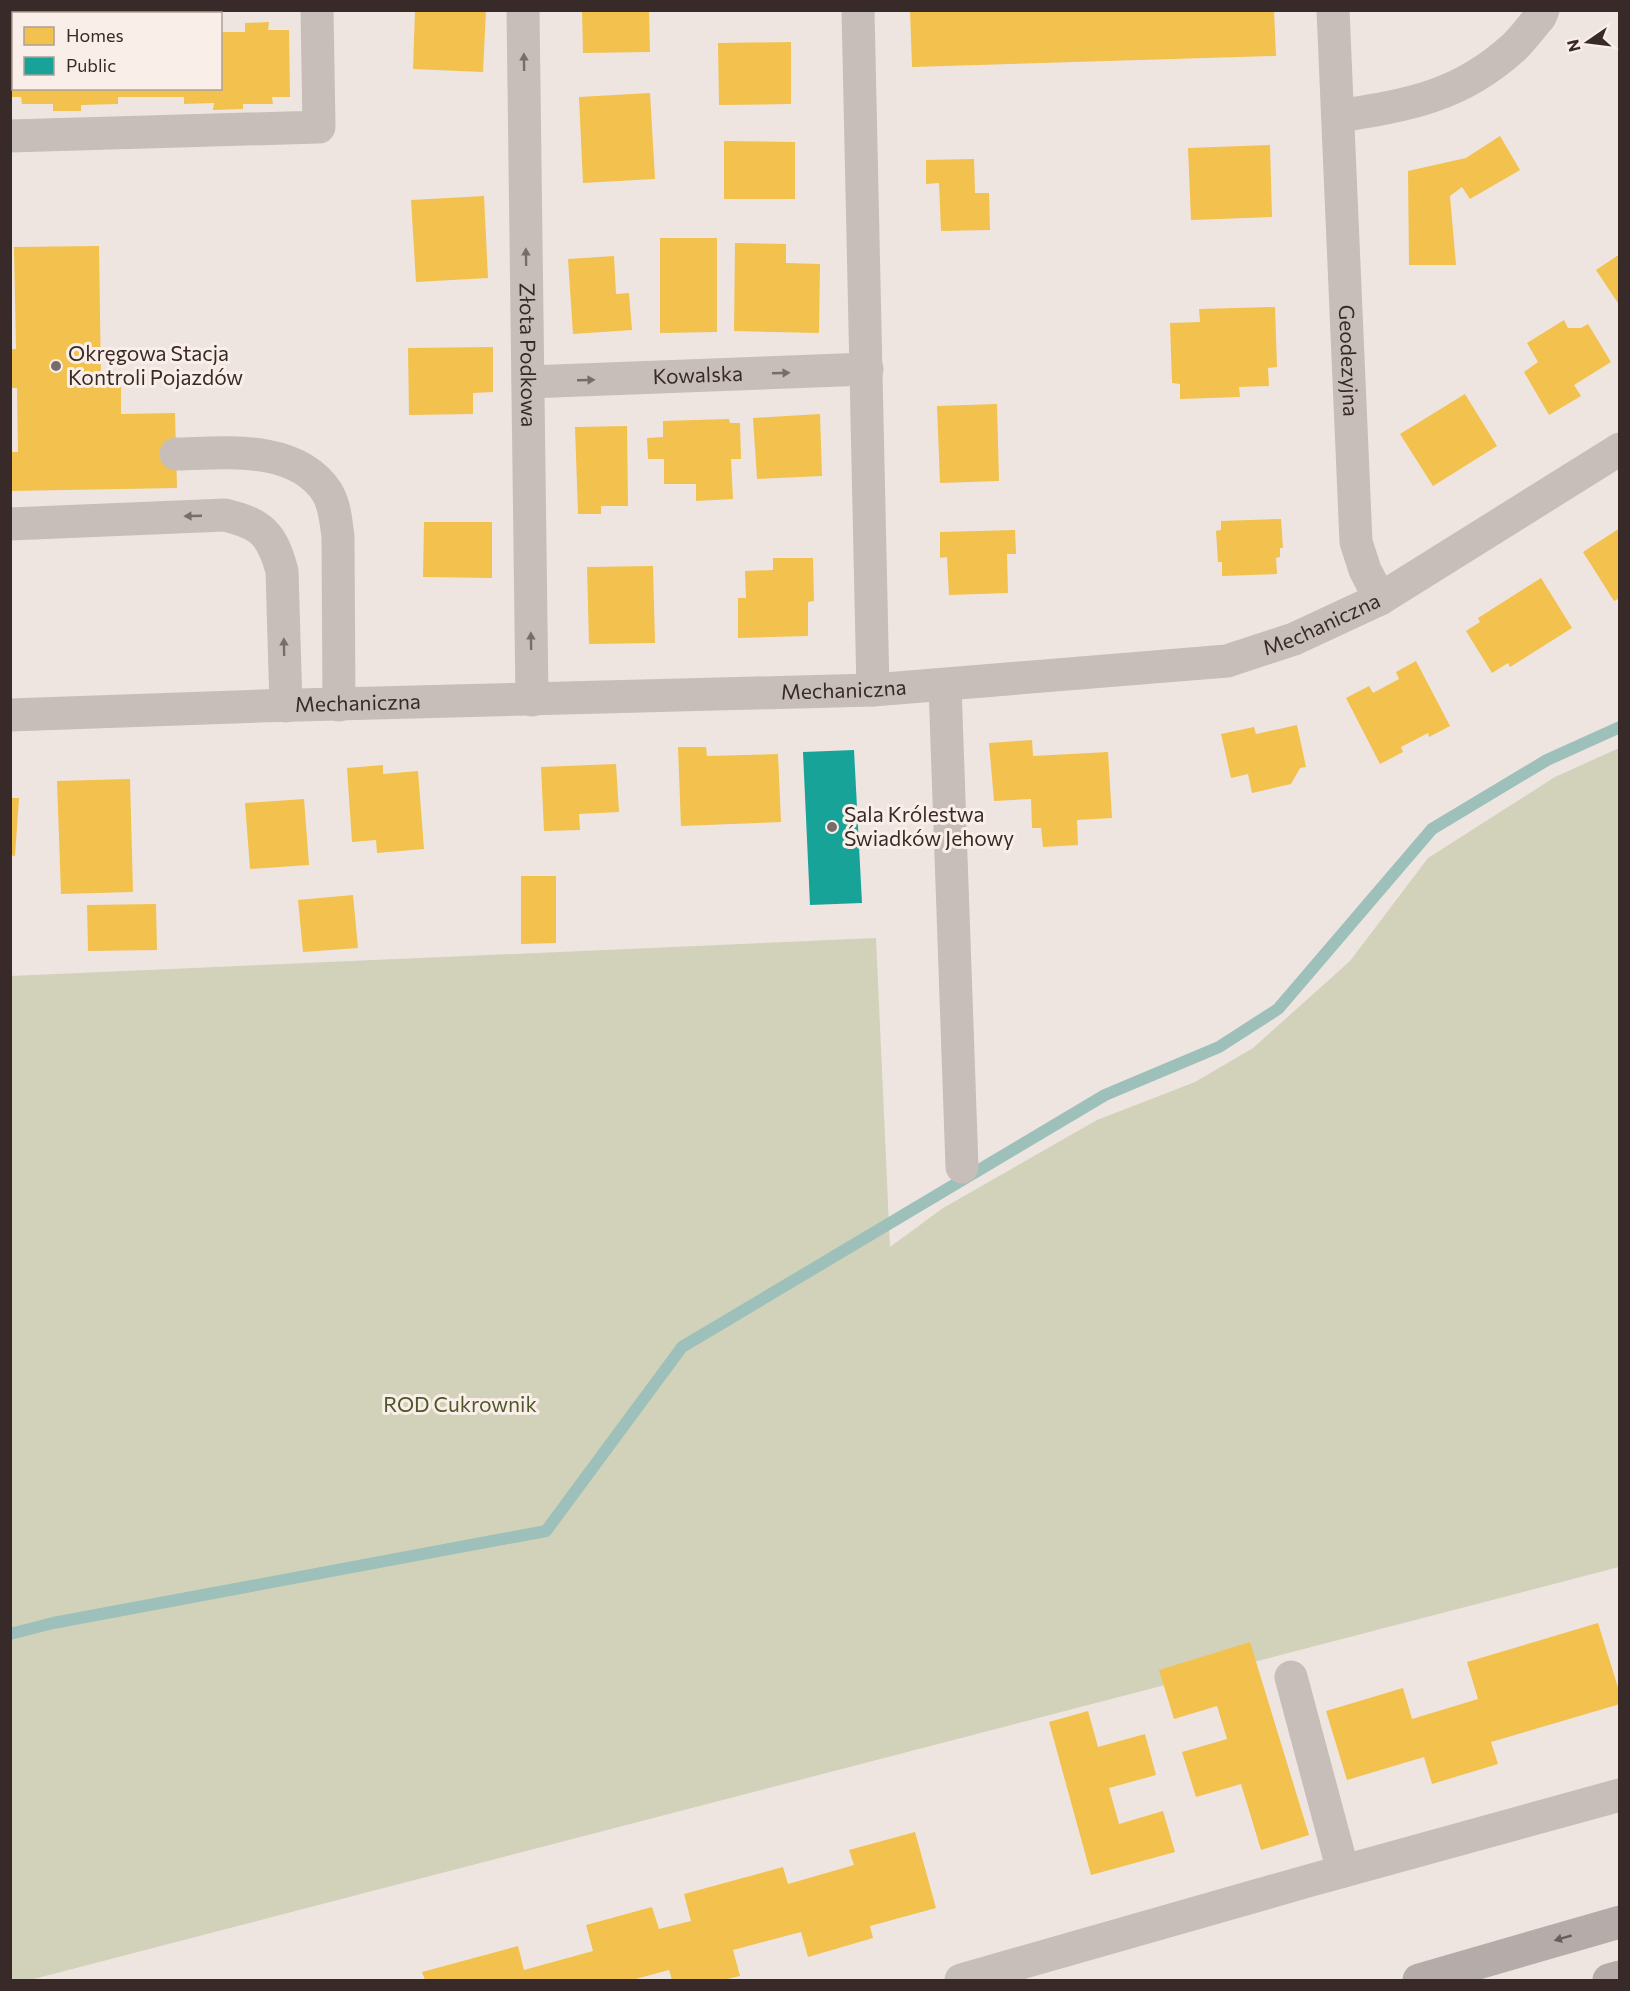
<svg xmlns="http://www.w3.org/2000/svg" width="1630" height="1991" font-family="Commissioner,sans-serif">
	<rect width="100%" height="100%" fill="#eee5e1"/>
	<path fill="#d2d2ba" d="M1619,748V1567L30,1980H11L10,976L876,938L890,1247L943,1208L1097,1120L1195,1082L1253,1048L1350,961L1428,858L1555,777Z"/>
	<g fill="#f2c14e">
		<path d="M10,10H62V14H14V88H220V32H245V23L269,22L268,30H289L290,97H272L273,104H243V109L213,110L214,103L184,104V97H118V104L81,105V111H53V104H22L21,97H10Z"/>
		<path d="M415,10H486L483,72L413,69Z"/>
		<path d="M582,10H649L650,52L583,53Z"/>
		<path d="M910,10H1274L1276,56L912,67Z"/>
		<path d="M791,42V104L719,105L718,43Z"/>
		<path d="M650,93L655,179L583,183L579,97Z"/>
		<path d="M1500,136L1520,170L1470,199L1462,187L1450,196L1456,265H1409L1408,171L1466,158Z"/>
		<path d="M724,141L795,142V199H724Z"/>
		<path d="M1270,145L1272,217L1191,220L1188,148Z"/>
		<path d="M974,159L975,193H989L990,230L941,231L939,183L926,184V160Z"/>
		<path d="M484,196L488,278L416,282L411,200Z"/>
		<path d="M660,238H717V332L660,333Z"/>
		<path d="M735,243L786,244V263L820,264L819,333L734,331Z"/>
		<path d="M99,246L101,382H121V414L175,413L177,488L10,491V452H18L17,388H10V349H16L14,247Z"/>
		<path d="M1620,254V306L1596,270Z"/>
		<path d="M614,256L616,294L629,293L632,330L573,334L568,259Z"/>
		<path d="M1275,307L1277,367L1268,368L1269,386L1239,387L1240,397L1180,399V384L1172,383L1170,323L1200,322L1199,309Z"/>
		<path d="M1564,320L1568,328H1581L1588,324L1611,362L1574,385L1581,396L1549,415L1524,372L1538,362L1527,343Z"/>
		<path d="M493,347V392L473,393V414L409,415L408,348Z"/>
		<path d="M1465,394L1497,446L1433,486L1400,434Z"/>
		<path d="M997,404L999,481L940,483L937,406Z"/>
		<path d="M820,414L822,476L757,479L753,418Z"/>
		<path d="M729,419L730,423H740L741,459H731L733,499L696,501V484H664V459H648L647,438L663,437V421Z"/>
		<path d="M627,426L628,506H601V514H578L575,427Z"/>
		<path d="M1281,519L1283,548H1280V557L1276,558L1277,574L1222,576V562H1218L1216,531L1221,530V521Z"/>
		<path d="M424,522H492V578L423,577Z"/>
		<path d="M1620,528V598L1614,601L1583,552Z"/>
		<path d="M1015,530L1016,554H1007L1008,593L949,595L947,557L940,558V532Z"/>
		<path d="M773,558H813L814,601L808,602V636L738,638V598H746L745,571L773,570Z"/>
		<path d="M653,566L655,643L589,644L587,567Z"/>
		<path d="M1541,578L1572,628L1510,667L1508,663L1492,673L1466,631L1480,622L1478,618Z"/>
		<path d="M1416,661L1450,726L1429,737L1428,733L1401,747L1403,752L1380,764L1346,698L1369,686L1373,693L1399,679L1396,672Z"/>
		<path d="M1297,725L1306,767L1300,768L1291,784L1252,793L1248,774L1231,778L1221,734L1254,727L1256,734Z"/>
		<path d="M1032,740L1033,756L1108,752L1112,818L1077,820L1078,845L1043,847L1041,828H1032L1031,799L994,801L989,743Z"/>
		<path d="M678,747H706L707,756L778,754L781,822L681,826Z"/>
		<path d="M616,764L619,812L579,814L580,830L544,831L541,767Z"/>
		<path d="M383,765V774L418,771L424,849L377,853L376,840L352,842L347,768Z"/>
		<path d="M130,779L133,892L61,894L57,781Z"/>
		<path d="M10,798H19L15,856L10,855Z"/>
		<path d="M304,799L309,865L250,869L245,803Z"/>
		<path d="M521,876H556V943L521,944Z"/>
		<path d="M353,895L358,948L303,952L298,900Z"/>
		<path d="M156,904L157,950L88,951L87,905Z"/>
		<path d="M1598,1623L1620,1694V1704L1491,1742L1498,1764L1432,1784L1424,1757L1347,1780L1326,1711L1403,1688L1412,1719L1478,1699L1467,1662Z"/>
		<path d="M1250,1642L1309,1835L1261,1850L1241,1784L1196,1797L1182,1752L1227,1739L1217,1706L1174,1719L1159,1670Z"/>
		<path d="M1088,1711L1098,1747L1145,1734L1156,1775L1109,1788L1119,1824L1163,1811L1175,1852L1091,1875L1049,1722Z"/>
		<path d="M915,1832L936,1908L870,1926L873,1938L808,1957L801,1932L733,1950L740,1976L723,1980H672L669,1970L632,1980H425L422,1972L518,1946L524,1970L593,1951L586,1925L652,1907L659,1929L691,1921L684,1894L783,1867L788,1884L854,1865L849,1850Z"/>
	</g>
	<path fill="#17a398" d="M854,750L862,903L810,905L803,752Z"/>
	<g fill="none" stroke-linecap="round" stroke-linejoin="round">
		<path stroke="#9dc1ba" stroke-width="12" d="M10,1634L53,1623L546,1531L682,1347L1105,1095L1219,1047L1278,1009L1432,829L1547,760L1620,727"/>
		<g stroke="#c7beba" stroke-width="33">
			<path id="s1" d="M523,10L532,700"/>
			<path d="M858,10L873,690"/>
			<path id="s2" d="M1333,10L1356,542L1365,570L1380,599"/>
			<path d="M1339,116C1408,105 1459,97 1513,48C1523,39 1531,27 1540,17L1543,10"/>
			<path d="M10,136L319,127L317,10"/>
			<path id="s3" d="M528,382L867,369"/>
			<path d="M176,454C224,453 296,444 327,492C335,505 336,522 338,537L339,705"/>
			<path d="M10,524L225,515C262,524 272,534 282,571L286,706"/>
			<path d="M945,686L962,1167"/>
			<path id="s4" d="M10,715L260,706L873,690L1227,661L1294,639L1380,599L1620,449"/>
			<path d="M1291,1677L1343,1871"/>
			<path d="M961,1980L1308,1881L1620,1795"/>
		</g>
		<g stroke="#b5aca9" stroke-width="33">
			<path d="M1419,1980L1620,1922"/>
			<path d="M1609,1980L1620,1977"/>
		</g>
	</g>
	<defs><path id="oneway-solid" d="M-6-.8H1V-3.2L6.5 0L1 3.2V.8H-6Z" transform="scale(1.5)"/></defs>
	<g fill="#786d6a">
		<use href="#oneway-solid" transform="translate(524 62) rotate(-91)"/>
		<use href="#oneway-solid" transform="translate(526 257) rotate(-91)"/>
		<use href="#oneway-solid" transform="translate(781 373) rotate(-2)"/>
		<use href="#oneway-solid" transform="translate(586 380) rotate(-2)"/>
		<use href="#oneway-solid" transform="translate(193 516) rotate(178)"/>
		<use href="#oneway-solid" transform="translate(531 641) rotate(-91)"/>
		<use href="#oneway-solid" transform="translate(284 647) rotate(-91)"/>
	</g>
	<use fill="#6a5e5c" href="#oneway-solid" transform="translate(1563 1938) rotate(164)"/>
	<g fill="#786b69" stroke="#faefe8" stroke-width="2">
		<circle cx="56" cy="366" r="6"/>
		<circle cx="832" cy="827" r="6"/>
	</g>
	<g text-anchor="middle" stroke-width="6" stroke-linejoin="round" paint-order="stroke">
		<g font-size="21" fill="#382a28" stroke="#faefe8" text-anchor="start">
			<text x="68" y="361">Okręgowa Stacja<tspan x="68" dy="24">Kontroli Pojazdów</tspan></text>
			<text x="844" y="822">Sala Królestwa<tspan x="844" dy="24">Świadków Jehowy</tspan></text>
		</g>
		<g font-size="21" fill="#382a28" stroke="#faefe8">
			<text dy="7" stroke="none"><textPath href="#s1" startOffset="345">Złota Podkowa</textPath></text>
			<text dy="7" stroke="none"><textPath href="#s2" startOffset="351">Geodezyjna</textPath></text>
			<text dy="7" stroke="none"><textPath href="#s3" startOffset="170">Kowalska</textPath></text>
			<text dy="7" stroke="none"><textPath href="#s4" startOffset="1320">Mechaniczna</textPath></text>
			<text dy="7" stroke="none"><textPath href="#s4" startOffset="834">Mechaniczna</textPath></text>
			<text dy="7" stroke="none"><textPath href="#s4" startOffset="348">Mechaniczna</textPath></text>
		</g>
		<g font-size="21" fill="#4e572b" stroke="#faefe8">
			<text x="460" y="1412">ROD Cukrownik</text>
		</g>
	</g>
	<rect width="1630" height="1991" fill="none" stroke="#382a28" stroke-width="24"/>
	<rect x="12" y="12" width="210" height="78" fill="#faefe8" stroke="#aca09b" stroke-width="1.5"/>
	<rect x="24" y="27" width="30" height="18" fill="#f2c14e" stroke="#aca09b" stroke-width="1.5"/>
	<text x="66" y="42" font-size="18" fill="#382a28">Homes</text>
	<rect x="24" y="57" width="30" height="18" fill="#17a398" stroke="#aca09b" stroke-width="1.5"/>
	<text x="66" y="72" font-size="18" fill="#382a28">Public</text>
	<g transform="translate(1588 42) rotate(256)" stroke="#faefe8" stroke-width="4.5" paint-order="stroke">
	<path d="M0-4.5L10 22L0 15L-10 22Z" fill="#382a28"/>
	<text y="-9" font-size="16" font-weight="bold" text-anchor="middle" fill="#382a28">N</text>
	</g>
</svg>
